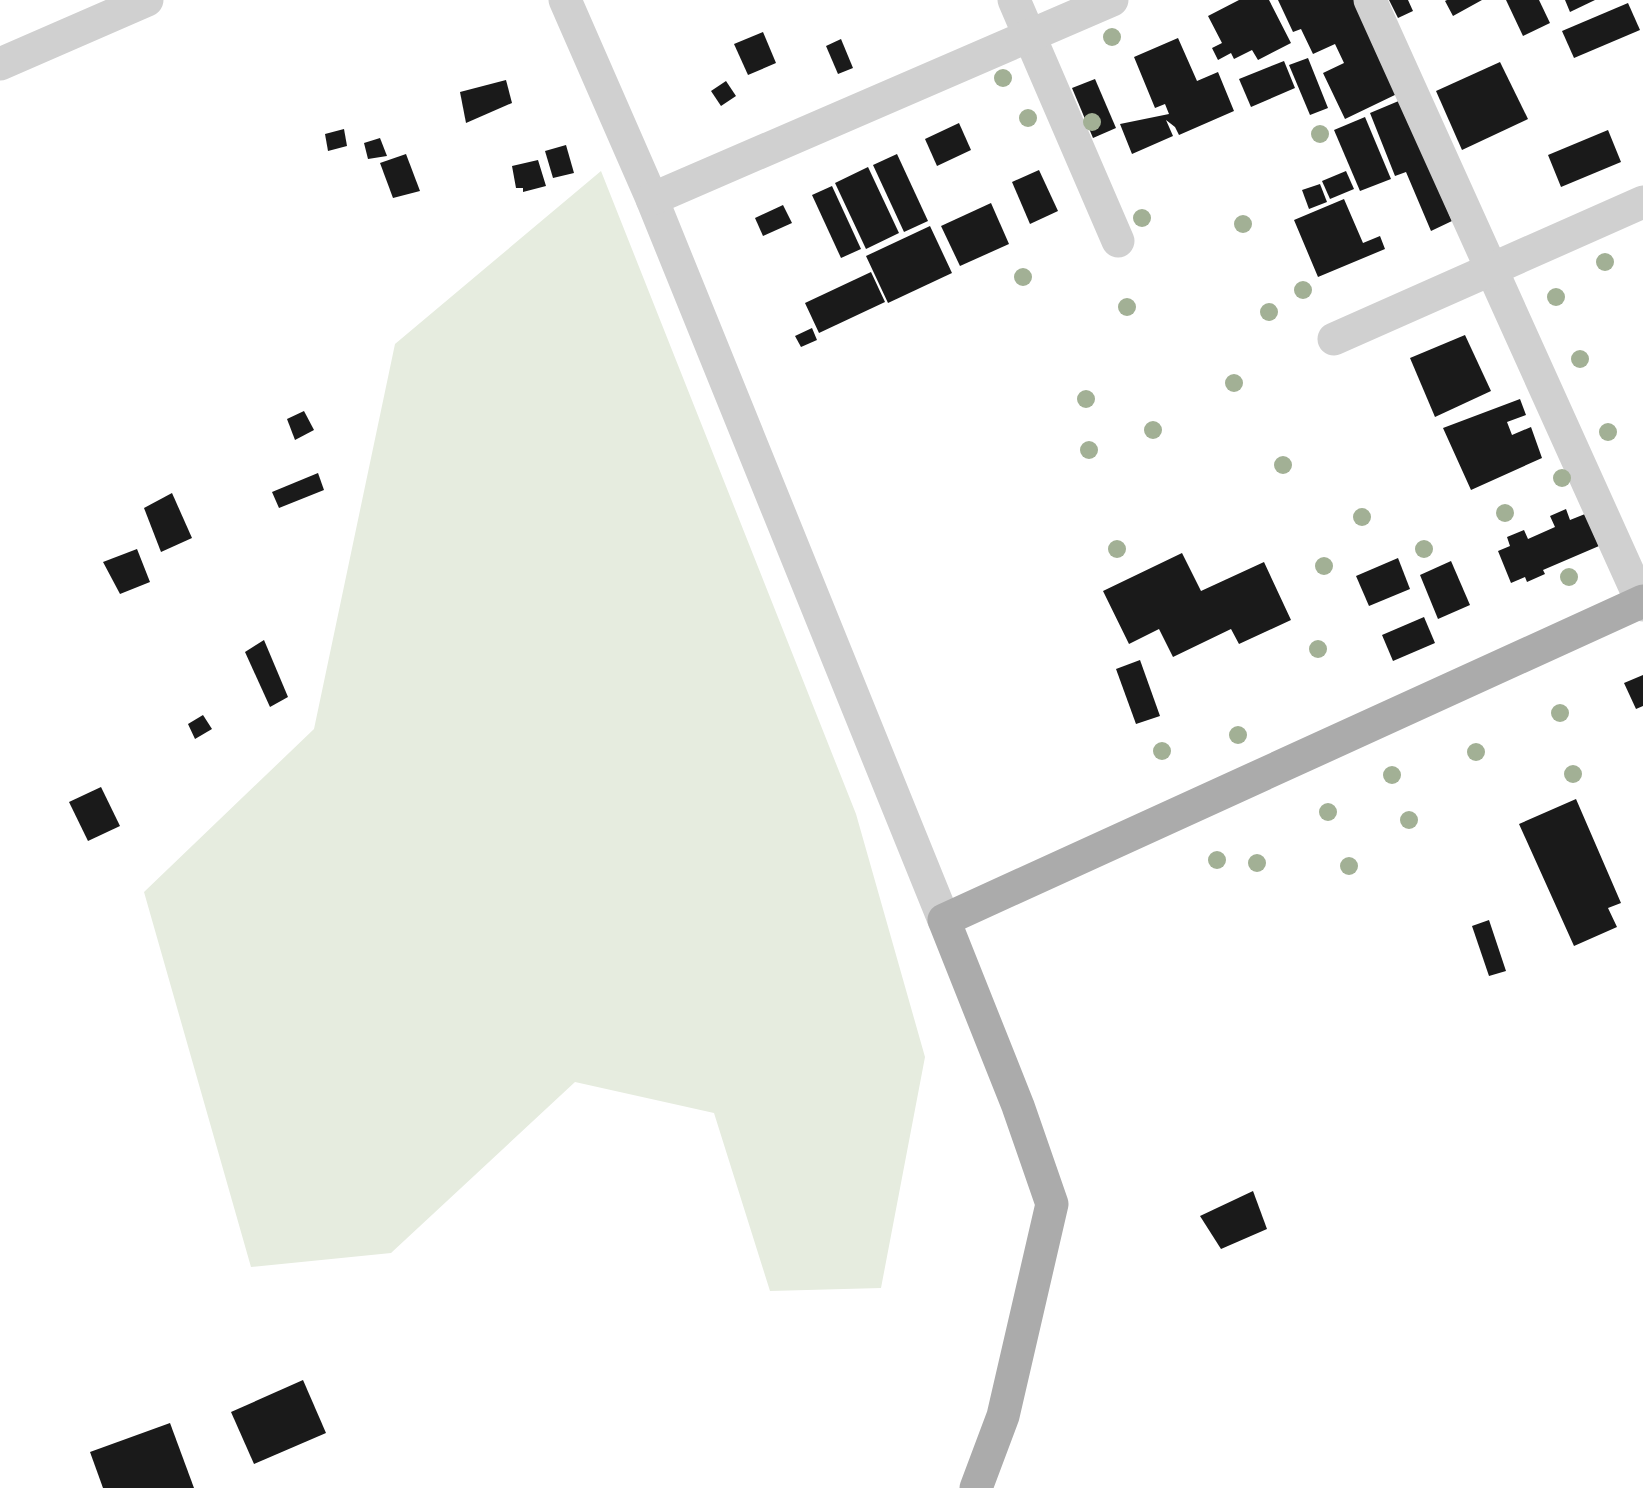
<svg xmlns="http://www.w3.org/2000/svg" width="1643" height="1488" font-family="Mulish,sans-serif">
	<rect width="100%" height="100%" fill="#fff"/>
	<path fill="#e6ecdf" d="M601,171L856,814L925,1057L881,1288L770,1291L714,1113L575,1082L391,1253L251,1267L144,892L314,729L395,344Z"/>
	<g fill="#1a1a1a">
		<path d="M1239,0H1269L1291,43L1258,60L1252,50L1234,59L1231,53L1218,60L1212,48L1222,43L1208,16Z"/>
		<path d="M1278,0H1354L1399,93L1345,119L1323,73L1344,63L1335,44L1313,54L1301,29L1293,32Z"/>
		<path d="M1389,0H1408L1413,11L1398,18Z"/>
		<path d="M1447,0H1482L1453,16L1445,1Z"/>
		<path d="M1506,0H1539L1550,23L1523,36Z"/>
		<path d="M1565,0H1595L1570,12Z"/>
		<path d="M1628,3L1640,30L1574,58L1562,31Z"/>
		<path d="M763,32L776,63L748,75L734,44Z"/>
		<path d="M1178,38L1197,81L1218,72L1234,111L1179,135L1175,127L1166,120L1173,136L1132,154L1120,124L1169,114L1165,104L1155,108L1134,57Z"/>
		<path d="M841,39L853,68L838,74L826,46Z"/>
		<path d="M1308,58L1328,108L1310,115L1289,65Z"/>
		<path d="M1284,61L1295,88L1251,107L1239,79Z"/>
		<path d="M1500,62L1528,119L1462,150L1436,91Z"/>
		<path d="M1095,79L1116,128L1093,138L1072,88Z"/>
		<path d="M506,80L512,103L466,123L460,92Z"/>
		<path d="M726,81L736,96L721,106L711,91Z"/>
		<path d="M1401,100L1452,221L1431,231L1406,172L1395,176L1370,113Z"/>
		<path d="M1365,117L1391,179L1360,191L1334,130Z"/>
		<path d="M959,123L971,150L937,166L925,139Z"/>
		<path d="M344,129L347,146L328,151L325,134Z"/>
		<path d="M1608,130L1621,162L1561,187L1548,155Z"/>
		<path d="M380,138L387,156L368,159L364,143Z"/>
		<path d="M566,145L574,173L553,178L545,151Z"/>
		<path d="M406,154L420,191L393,198L380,163Z"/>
		<path d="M897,154L928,221L904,232L873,165Z"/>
		<path d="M538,160L546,186L523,192V188H516L512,166Z"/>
		<path d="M868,167L899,233L866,249L835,183Z"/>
		<path d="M1039,170L1058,211L1030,224L1012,182Z"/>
		<path d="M1346,171L1354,189L1330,199L1322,181Z"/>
		<path d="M1320,184L1327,202L1309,209L1302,190Z"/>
		<path d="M832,186L861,249L841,258L812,195Z"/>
		<path d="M1344,199L1363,243L1380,236L1385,249L1318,277L1294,220Z"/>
		<path d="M991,203L1009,244L960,266L941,226Z"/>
		<path d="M783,205L792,223L763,236L755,218Z"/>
		<path d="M930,226L952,273L888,303L866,256Z"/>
		<path d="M871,272L885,302L819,333L805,303Z"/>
		<path d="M812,328L817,340L801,347L795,336Z"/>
		<path d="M1465,335L1491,391L1435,417L1410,358Z"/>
		<path d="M1520,399L1526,415L1507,422L1512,435L1531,427L1542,458L1471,490L1443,428Z"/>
		<path d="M304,411L314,430L295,440L287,419Z"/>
		<path d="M318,473L324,490L279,508L272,492Z"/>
		<path d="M172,493L192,538L161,552L144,508Z"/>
		<path d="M1566,509L1570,520L1585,514L1599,546L1543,570L1545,574L1527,582L1525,577L1511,583L1498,551L1510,546L1507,537L1524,530L1528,539L1555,527L1550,516Z"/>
		<path d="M137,549L150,582L120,594L103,562Z"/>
		<path d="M1182,553L1201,591L1264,562L1291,620L1239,644L1231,629L1173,657L1159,629L1129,644L1103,591Z"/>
		<path d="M1398,558L1410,589L1369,606L1356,576Z"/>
		<path d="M1451,561L1470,605L1438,619L1420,575Z"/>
		<path d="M1424,617L1435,643L1393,661L1382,635Z"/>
		<path d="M264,640L288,697L270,707L245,652Z"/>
		<path d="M1140,660L1160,716L1136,724L1116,669Z"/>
		<path d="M1643,675V706L1636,709L1624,683Z"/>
		<path d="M203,715L212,729L195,739L188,724Z"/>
		<path d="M101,787L120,826L88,841L69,802Z"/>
		<path d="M1576,799L1621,903L1608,908L1617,927L1574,946L1519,824Z"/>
		<path d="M1489,920L1506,971L1489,976L1472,926Z"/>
		<path d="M1253,1191L1267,1229L1221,1249L1200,1216Z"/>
		<path d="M303,1380L326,1433L254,1464L231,1412Z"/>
		<path d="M170,1423L194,1488H103L90,1452Z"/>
	</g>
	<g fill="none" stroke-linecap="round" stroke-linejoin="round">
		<g stroke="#d0d0d0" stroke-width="33">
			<path d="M565,0L652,199L944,920"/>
			<path d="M1014,0L1118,241"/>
			<path d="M1370,0L1643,605"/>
			<path d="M0,64L147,0"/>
			<path d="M652,199L1112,0"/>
			<path d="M1334,339L1643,202"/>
		</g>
		<path stroke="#ababab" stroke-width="33" d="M976,1488L1003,1416L1052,1204L1018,1106L944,920L1643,601"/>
	</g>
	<g fill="#a2b095">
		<circle cx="1112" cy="37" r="9"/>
		<circle cx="1003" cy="78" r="9"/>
		<circle cx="1028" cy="118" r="9"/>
		<circle cx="1092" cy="122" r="9"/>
		<circle cx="1320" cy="134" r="9"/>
		<circle cx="1142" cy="218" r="9"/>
		<circle cx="1243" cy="224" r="9"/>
		<circle cx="1605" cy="262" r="9"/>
		<circle cx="1023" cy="277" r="9"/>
		<circle cx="1303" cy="290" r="9"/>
		<circle cx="1556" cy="297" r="9"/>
		<circle cx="1127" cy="307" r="9"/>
		<circle cx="1269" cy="312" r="9"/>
		<circle cx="1580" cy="359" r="9"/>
		<circle cx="1234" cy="383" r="9"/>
		<circle cx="1086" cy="399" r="9"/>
		<circle cx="1153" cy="430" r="9"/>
		<circle cx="1608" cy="432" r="9"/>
		<circle cx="1089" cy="450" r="9"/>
		<circle cx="1283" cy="465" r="9"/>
		<circle cx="1562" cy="478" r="9"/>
		<circle cx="1505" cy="513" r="9"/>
		<circle cx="1362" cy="517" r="9"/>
		<circle cx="1117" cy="549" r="9"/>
		<circle cx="1424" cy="549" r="9"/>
		<circle cx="1324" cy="566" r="9"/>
		<circle cx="1569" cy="577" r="9"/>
		<circle cx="1318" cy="649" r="9"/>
		<circle cx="1560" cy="713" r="9"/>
		<circle cx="1238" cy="735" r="9"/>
		<circle cx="1162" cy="751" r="9"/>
		<circle cx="1476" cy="752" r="9"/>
		<circle cx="1573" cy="774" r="9"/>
		<circle cx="1392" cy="775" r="9"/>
		<circle cx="1328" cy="812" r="9"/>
		<circle cx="1409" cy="820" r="9"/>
		<circle cx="1217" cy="860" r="9"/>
		<circle cx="1257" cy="863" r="9"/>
		<circle cx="1349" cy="866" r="9"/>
	</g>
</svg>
